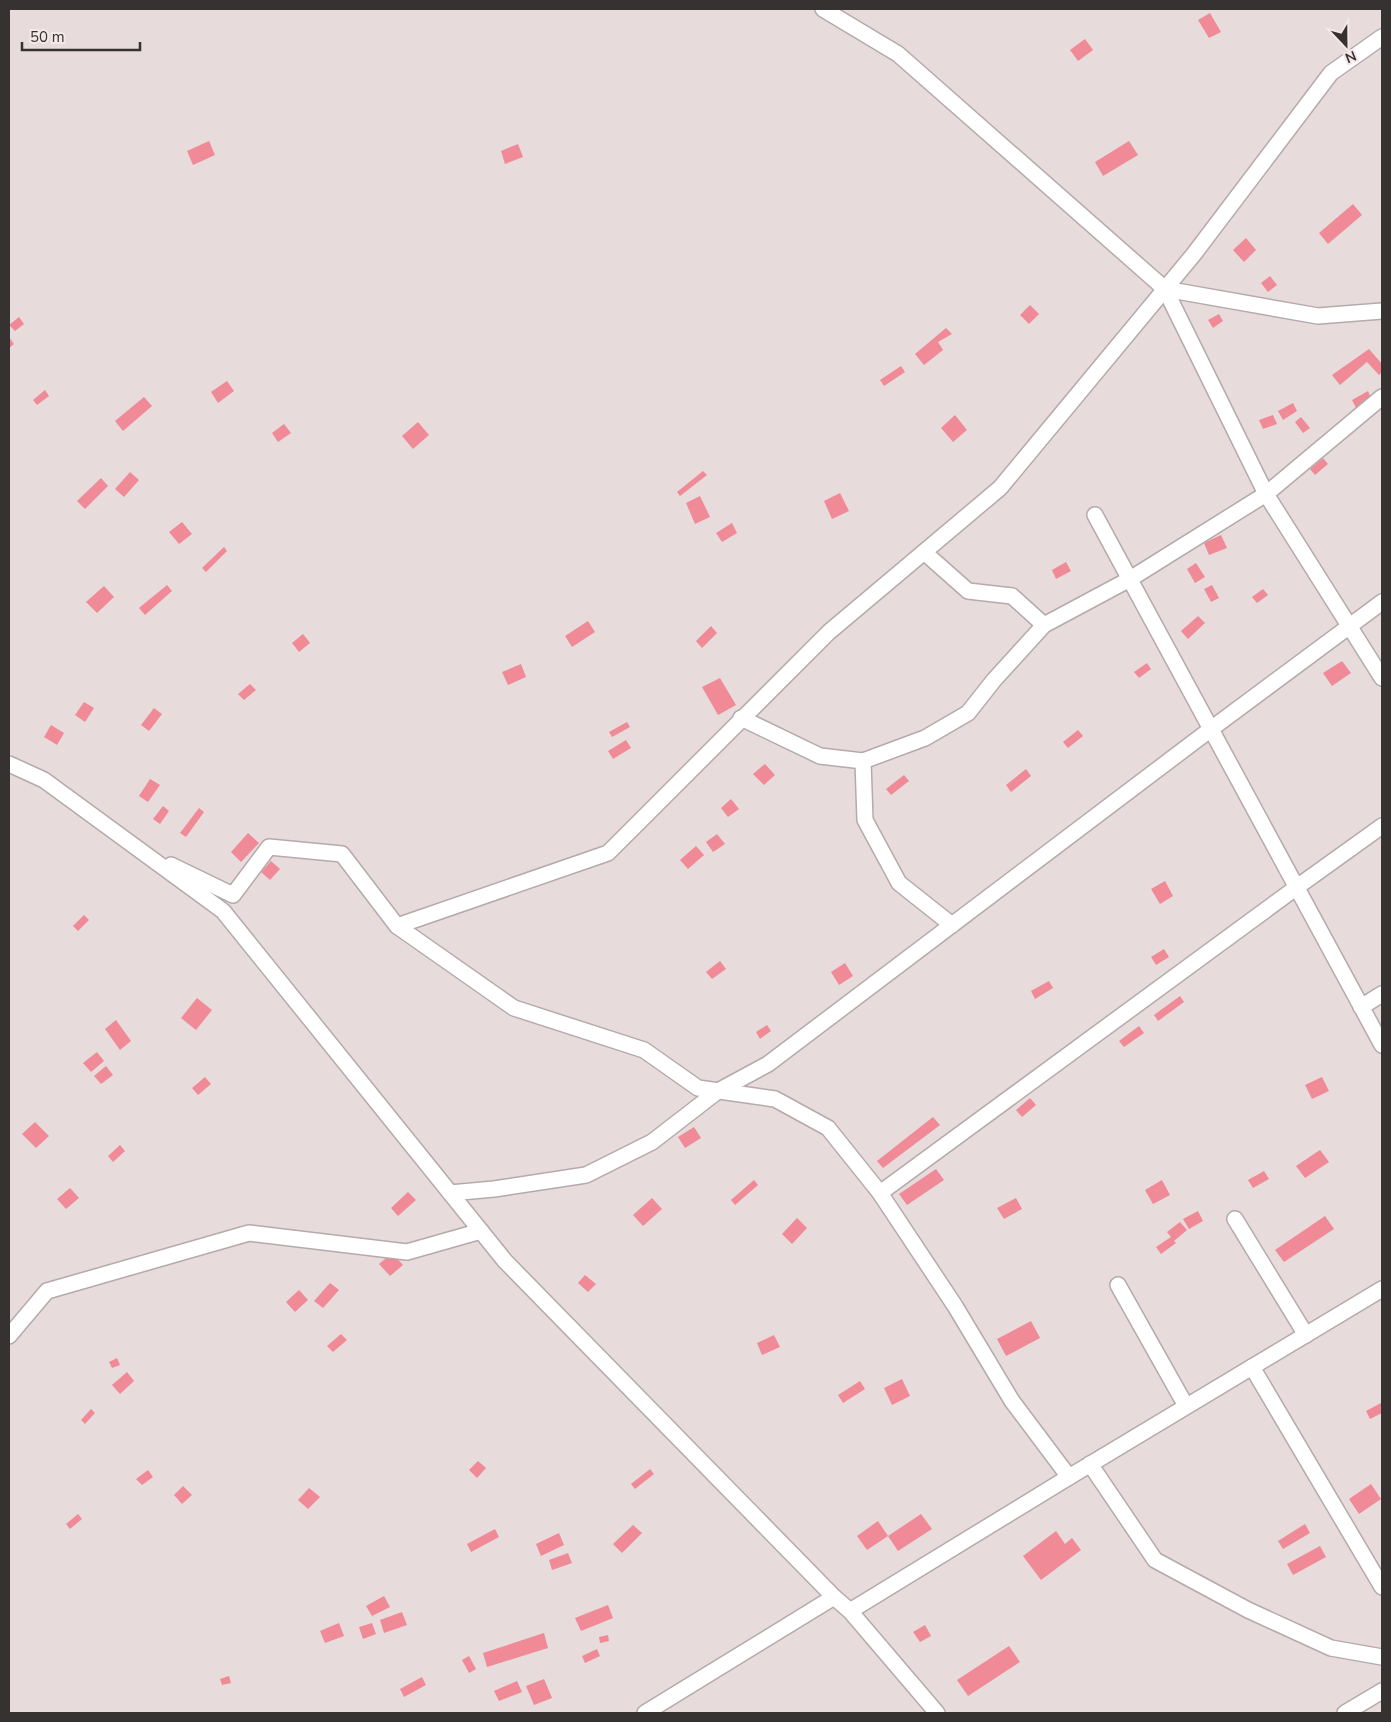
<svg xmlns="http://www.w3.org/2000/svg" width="1391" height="1722" font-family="'Nunito Sans',sans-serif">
	<rect width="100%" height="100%" fill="#e7dbdc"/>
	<g fill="#ef8a96">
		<path d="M1210,13L1221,32L1209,38L1198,20Z"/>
		<path d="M1085,39L1093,50L1078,61L1070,50Z"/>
		<path d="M209,141L215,155L193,165L187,151Z"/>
		<path d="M1129,141L1138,155L1103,176L1095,162Z"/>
		<path d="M518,144L523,157L505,164L501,151Z"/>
		<path d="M1353,204L1362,215L1328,244L1319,233Z"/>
		<path d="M1246,238L1256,250L1244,262L1233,250Z"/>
		<path d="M1270,276L1277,285L1268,292L1261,283Z"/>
		<path d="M1030,305L1039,314L1029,324L1020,315Z"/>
		<path d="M1219,314L1223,321L1213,328L1208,320Z"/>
		<path d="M19,317L24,324L15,331L9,325Z"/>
		<path d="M946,328L952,334L938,342L943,350L924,365L915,354Z"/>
		<path d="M9,337L14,344L9,348Z"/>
		<path d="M1369,349L1382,364V372L1379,375L1367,362L1340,385L1332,375Z"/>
		<path d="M901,366L905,372L884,386L880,380Z"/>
		<path d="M227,381L234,391L218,403L211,392Z"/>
		<path d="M45,390L49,396L37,405L33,400Z"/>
		<path d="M1368,391L1372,400L1356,408L1352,400Z"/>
		<path d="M144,397L152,406L123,431L115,421Z"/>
		<path d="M1293,403L1297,411L1283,420L1278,411Z"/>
		<path d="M955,415L967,430L953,442L941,428Z"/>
		<path d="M1273,415L1277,424L1263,429L1259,420Z"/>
		<path d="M1301,417L1310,428L1303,433L1295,422Z"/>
		<path d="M418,422L429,435L413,449L402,436Z"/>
		<path d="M284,424L291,433L278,442L272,433Z"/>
		<path d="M1323,458L1328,464L1315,475L1310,469Z"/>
		<path d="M703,471L707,475L680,496L677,492Z"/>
		<path d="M130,472L139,480L124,497L115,489Z"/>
		<path d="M101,478L108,486L85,509L77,501Z"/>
		<path d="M840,493L849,511L832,519L824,501Z"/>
		<path d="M700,496L710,517L695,524L686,503Z"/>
		<path d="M182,522L192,534L179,544L169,532Z"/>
		<path d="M732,523L737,533L722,542L716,533Z"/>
		<path d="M1221,535L1227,548L1209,555L1204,543Z"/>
		<path d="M224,547L227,551L206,572L202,568Z"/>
		<path d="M1066,562L1071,571L1056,579L1052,570Z"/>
		<path d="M1196,563L1205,577L1195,583L1187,569Z"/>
		<path d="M167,585L172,591L145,615L139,608Z"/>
		<path d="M1212,585L1219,598L1211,602L1204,589Z"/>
		<path d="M104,586L114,597L97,613L86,602Z"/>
		<path d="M1263,589L1268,595L1257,603L1252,597Z"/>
		<path d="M1198,616L1205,623L1188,639L1181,631Z"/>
		<path d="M588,621L595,632L572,647L565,636Z"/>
		<path d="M711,626L717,633L702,648L696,641Z"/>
		<path d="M303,634L310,643L299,652L292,643Z"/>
		<path d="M1342,661L1351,673L1332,686L1323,673Z"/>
		<path d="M1147,663L1151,669L1139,678L1134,672Z"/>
		<path d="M521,664L526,677L508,685L502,672Z"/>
		<path d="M720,678L736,705L718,715L702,687Z"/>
		<path d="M250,684L256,690L244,700L238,694Z"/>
		<path d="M84,702L94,708L85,722L75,715Z"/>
		<path d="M154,708L162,714L149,731L141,725Z"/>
		<path d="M627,722L630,727L612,737L609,732Z"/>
		<path d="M51,725L64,733L57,745L44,737Z"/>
		<path d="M1078,730L1083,736L1068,748L1063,742Z"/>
		<path d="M626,740L631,748L613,759L608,751Z"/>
		<path d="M765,764L775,775L764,785L753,774Z"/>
		<path d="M1026,769L1031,776L1011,792L1006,785Z"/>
		<path d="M904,775L909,781L891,795L886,789Z"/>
		<path d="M150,779L160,785L148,802L139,796Z"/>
		<path d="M731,799L739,809L728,817L721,808Z"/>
		<path d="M163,806L169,811L160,824L153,819Z"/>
		<path d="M199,808L204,812L186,837L180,833Z"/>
		<path d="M248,833L259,843L241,862L231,852Z"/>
		<path d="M717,834L725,844L713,852L706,842Z"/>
		<path d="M696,846L704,855L688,869L680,860Z"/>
		<path d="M271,861L280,869L270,880L261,872Z"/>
		<path d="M1165,881L1173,896L1160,904L1151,889Z"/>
		<path d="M84,915L89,920L78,931L73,926Z"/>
		<path d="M1164,949L1169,957L1156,965L1151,957Z"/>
		<path d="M720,961L726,969L712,979L706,972Z"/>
		<path d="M845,963L853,976L839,985L831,972Z"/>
		<path d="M1049,981L1053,988L1035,999L1031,991Z"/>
		<path d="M1180,996L1184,1002L1158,1021L1154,1015Z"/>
		<path d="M197,998L212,1010L196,1030L181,1018Z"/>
		<path d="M116,1020L131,1041L120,1050L105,1029Z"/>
		<path d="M767,1025L771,1031L760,1039L756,1032Z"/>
		<path d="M1139,1026L1144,1033L1124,1047L1119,1041Z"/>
		<path d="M97,1052L104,1061L91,1072L83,1063Z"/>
		<path d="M106,1066L113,1075L101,1084L94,1076Z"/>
		<path d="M205,1077L211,1084L198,1095L192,1088Z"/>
		<path d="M1322,1077L1329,1091L1312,1099L1305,1085Z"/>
		<path d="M1030,1098L1036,1105L1022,1117L1016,1110Z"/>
		<path d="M933,1117L940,1125L883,1168L877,1161Z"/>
		<path d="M35,1122L49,1136L36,1148L22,1134Z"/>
		<path d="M694,1127L701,1138L685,1148L678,1137Z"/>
		<path d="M120,1145L125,1151L113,1162L108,1156Z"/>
		<path d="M1320,1150L1329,1162L1305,1178L1296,1166Z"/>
		<path d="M936,1169L944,1180L907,1205L899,1194Z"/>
		<path d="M1264,1171L1269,1179L1253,1188L1248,1180Z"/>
		<path d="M754,1180L758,1185L735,1205L731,1200Z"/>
		<path d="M1162,1180L1170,1195L1153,1204L1145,1190Z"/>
		<path d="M70,1188L79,1198L66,1209L57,1199Z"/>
		<path d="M408,1192L416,1200L398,1216L391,1208Z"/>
		<path d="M652,1198L662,1209L643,1226L633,1215Z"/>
		<path d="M1016,1198L1022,1209L1004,1219L997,1208Z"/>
		<path d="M1198,1211L1203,1221L1189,1229L1183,1219Z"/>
		<path d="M1325,1216L1334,1229L1284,1262L1275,1250Z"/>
		<path d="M797,1218L807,1228L792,1244L782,1234Z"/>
		<path d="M1180,1222L1187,1230L1174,1241L1176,1243L1161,1254L1156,1247L1171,1237L1167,1232Z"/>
		<path d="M392,1253L403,1265L390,1276L379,1264Z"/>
		<path d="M585,1275L596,1284L588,1292L578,1283Z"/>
		<path d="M330,1283L339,1290L323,1308L314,1301Z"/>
		<path d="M299,1290L308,1300L295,1312L286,1302Z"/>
		<path d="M1031,1321L1040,1338L1006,1356L997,1339Z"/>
		<path d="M341,1334L347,1340L333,1352L327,1346Z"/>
		<path d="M774,1335L780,1347L762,1355L757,1343Z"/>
		<path d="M117,1358L120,1365L112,1368L109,1362Z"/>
		<path d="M127,1372L134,1381L120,1394L112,1385Z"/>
		<path d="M902,1379L910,1396L892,1405L884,1388Z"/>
		<path d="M860,1381L865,1389L843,1403L838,1395Z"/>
		<path d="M1381,1403L1382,1413L1370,1419L1366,1411Z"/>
		<path d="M91,1409L95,1413L85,1424L81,1420Z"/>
		<path d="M478,1461L486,1468L477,1478L469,1470Z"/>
		<path d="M650,1469L654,1474L635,1489L631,1484Z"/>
		<path d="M148,1470L153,1477L142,1485L136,1479Z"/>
		<path d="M1371,1484L1381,1499L1359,1514L1349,1499Z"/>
		<path d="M183,1486L192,1495L182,1504L174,1495Z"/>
		<path d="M309,1488L320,1497L308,1509L298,1500Z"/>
		<path d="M78,1514L82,1519L70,1529L66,1524Z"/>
		<path d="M921,1514L932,1529L898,1551L888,1536Z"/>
		<path d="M878,1521L888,1536L867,1550L857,1536Z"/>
		<path d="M1305,1524L1310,1533L1283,1549L1278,1541Z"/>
		<path d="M633,1525L642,1533L622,1553L613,1544Z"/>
		<path d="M495,1529L499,1537L471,1552L467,1544Z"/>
		<path d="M1056,1531L1065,1544L1072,1538L1081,1550L1041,1580L1023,1556Z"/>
		<path d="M559,1533L564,1545L541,1556L536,1544Z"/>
		<path d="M1320,1546L1326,1557L1293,1575L1287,1564Z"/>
		<path d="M568,1553L572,1563L552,1570L549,1560Z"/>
		<path d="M384,1596L390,1607L372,1616L366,1606Z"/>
		<path d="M608,1605L613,1618L581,1631L575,1618Z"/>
		<path d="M402,1612L407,1625L384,1633L380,1620Z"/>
		<path d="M339,1623L344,1636L325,1643L320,1631Z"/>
		<path d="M372,1623L376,1634L363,1639L359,1627Z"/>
		<path d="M925,1625L931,1636L920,1642L913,1632Z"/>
		<path d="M544,1633L548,1648L487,1667L483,1653Z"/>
		<path d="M608,1635L609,1641L600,1643L599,1637Z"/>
		<path d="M1009,1646L1020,1662L968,1696L957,1680Z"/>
		<path d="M597,1649L600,1656L585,1663L582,1656Z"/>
		<path d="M469,1656L476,1669L469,1673L462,1660Z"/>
		<path d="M229,1676L231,1683L222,1685L220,1679Z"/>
		<path d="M422,1677L426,1685L404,1697L400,1689Z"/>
		<path d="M544,1679L552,1698L534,1705L526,1686Z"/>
		<path d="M517,1681L522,1692L499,1701L494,1691Z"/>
	</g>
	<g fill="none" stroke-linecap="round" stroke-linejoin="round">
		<defs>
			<g id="minor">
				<path d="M823,9L898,54L1165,289"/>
				<path d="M1382,311L1318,316L1165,289L1266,494L1382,678"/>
				<path d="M1095,515L1382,1045"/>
				<path d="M924,552L968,591L1012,596L1044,625"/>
				<path d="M741,718L820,756L863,761L925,738L968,713L994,680L1044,625L1130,579L1266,494L1382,397"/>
				<path d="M863,761L865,820L899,883L952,925"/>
				<path d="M9,764L44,780L223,911L505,1261L834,1597L850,1611L937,1713"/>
				<path d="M171,865L233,895L269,847L342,854L397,926L514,1008L644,1050L698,1088L775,1099L828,1128L880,1193L955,1306L1012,1401L1069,1477"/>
				<path d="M397,926L608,853L829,632L1000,488L1194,254L1331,73L1382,37"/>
				<path d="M1361,1007L1382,994"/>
				<path d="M450,1193L494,1189L586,1175L652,1142L718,1091L768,1064L1211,729L1382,602"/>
				<path d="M880,1193L1297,887L1382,826"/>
				<path d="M1235,1219L1306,1335"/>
				<path d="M1118,1285L1186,1406"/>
				<path d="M9,1336L47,1291L249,1233L407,1252L481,1231"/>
				<path d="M1252,1367L1382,1587"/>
				<path d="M1090,1464L1155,1560L1248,1610L1331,1648L1382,1657"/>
				<path d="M850,1611L1069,1477L1382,1289"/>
				<path d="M645,1713L834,1597"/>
				<path d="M1345,1713L1382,1691"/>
			</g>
		</defs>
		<use href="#minor" stroke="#b5aaab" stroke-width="18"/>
		<use href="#minor" stroke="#fff" stroke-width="15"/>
	</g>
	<rect width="1391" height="1722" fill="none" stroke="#373232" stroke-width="20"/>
	<g transform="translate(1346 45) rotate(158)" stroke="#f4e8e9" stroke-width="4" paint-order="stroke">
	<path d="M0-4L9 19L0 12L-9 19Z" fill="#373232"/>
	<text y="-8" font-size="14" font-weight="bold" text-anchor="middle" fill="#373232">N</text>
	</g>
	<path d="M22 42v8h118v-8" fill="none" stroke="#373232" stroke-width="2.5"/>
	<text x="30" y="42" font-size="15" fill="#373232" stroke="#f4e8e9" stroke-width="4" paint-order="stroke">50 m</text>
</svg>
